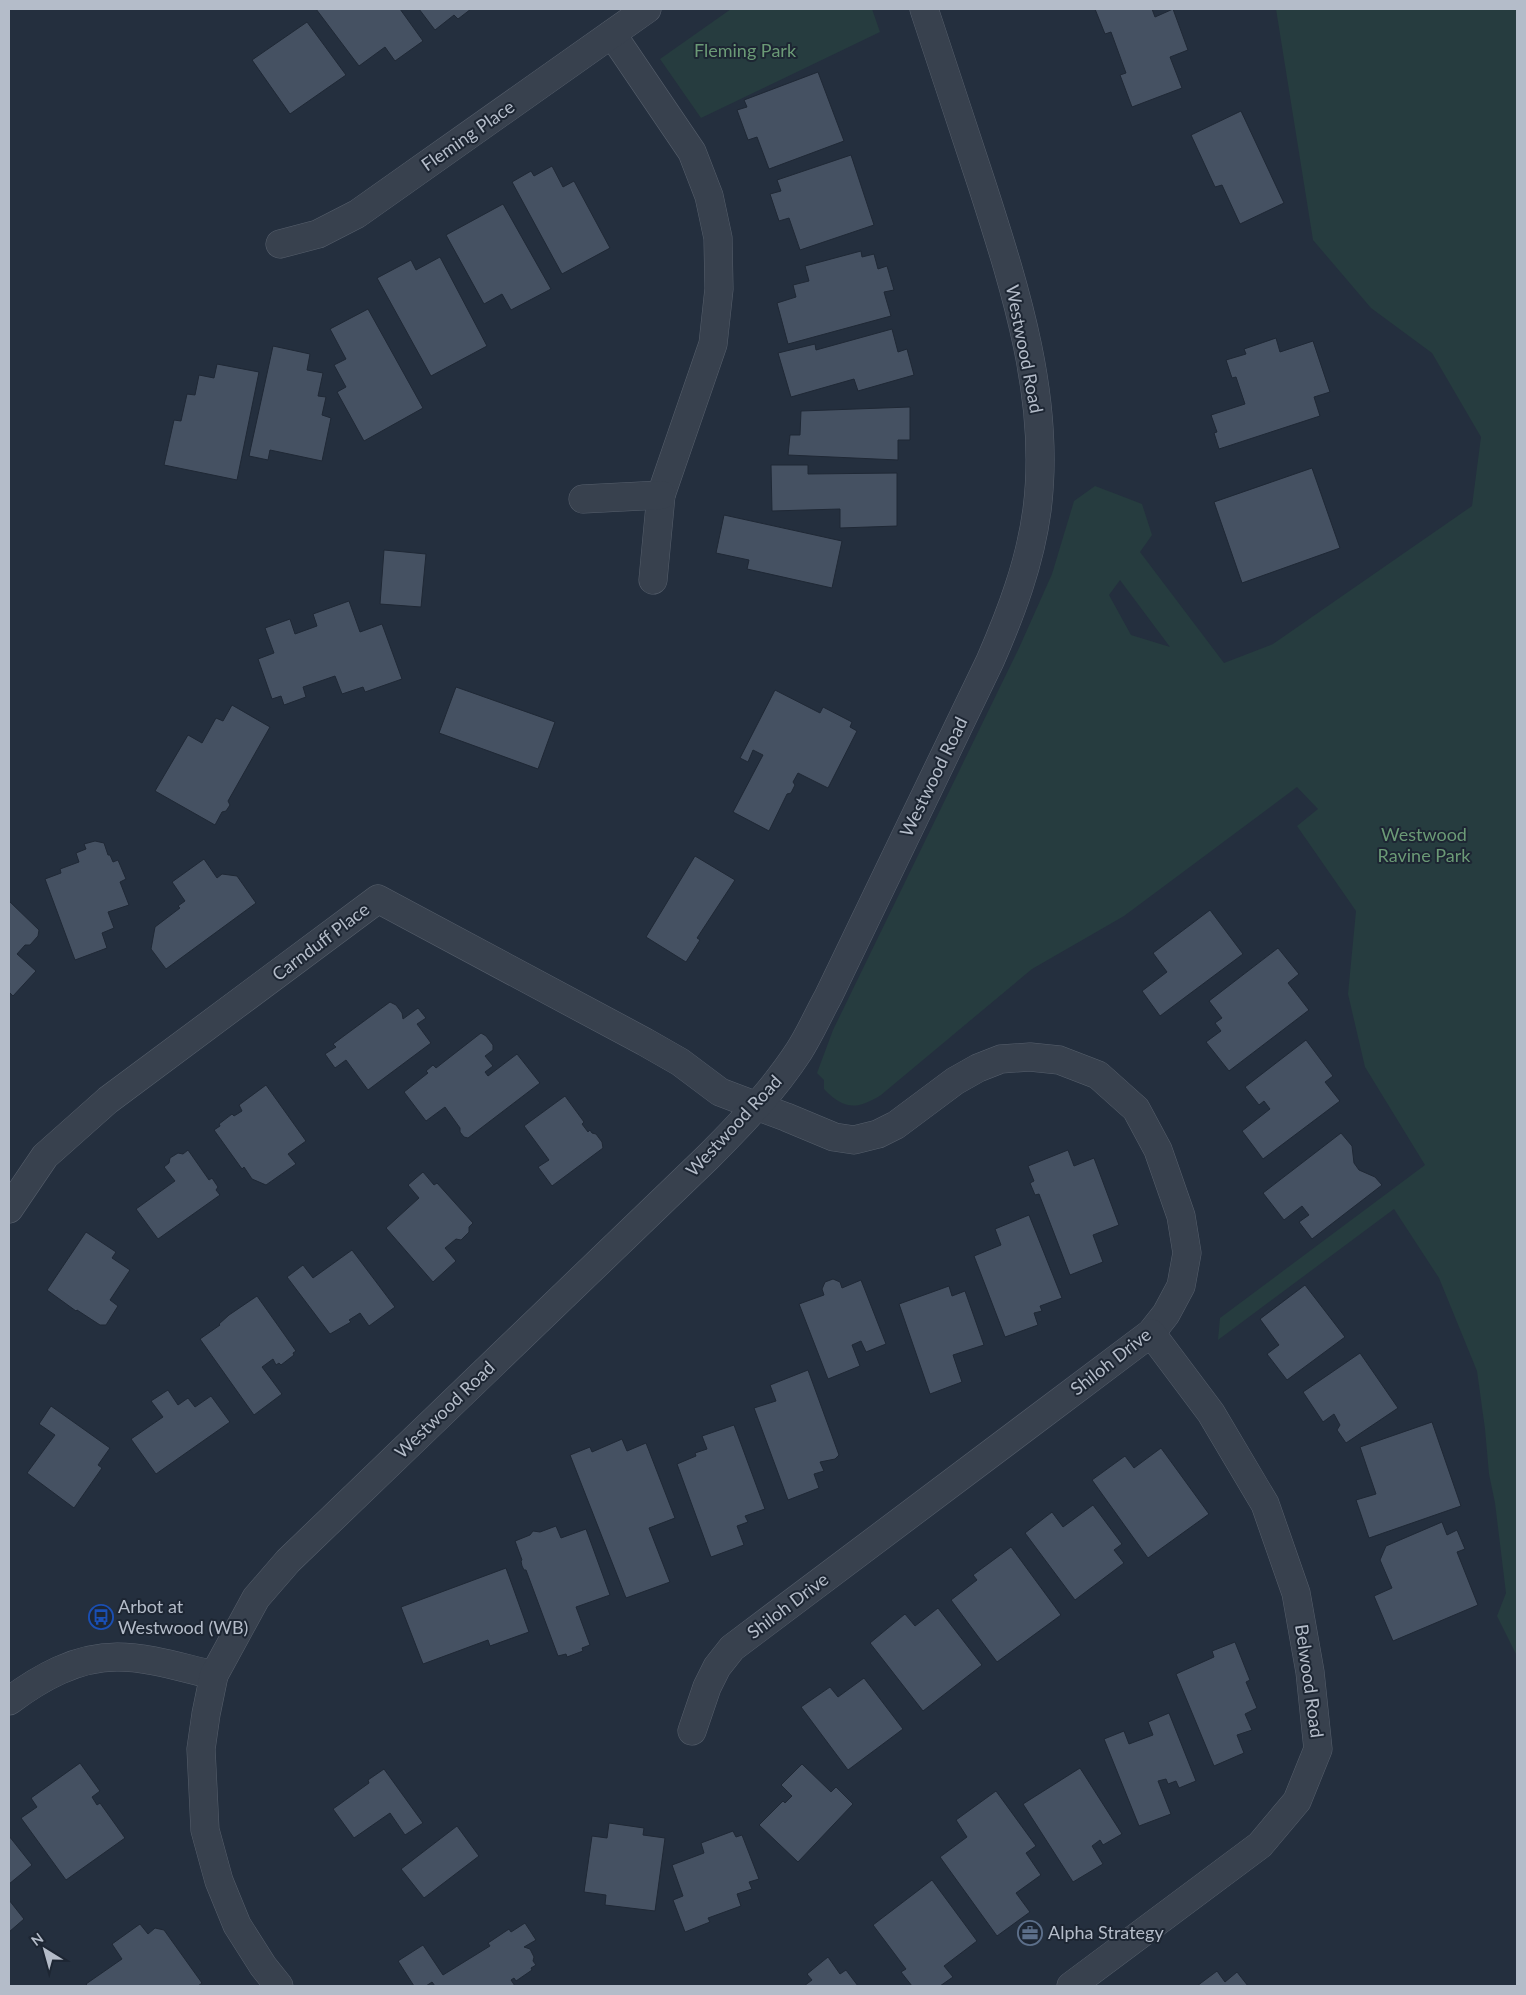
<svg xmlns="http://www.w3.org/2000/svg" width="1526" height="1995" font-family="Lato,sans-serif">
	<rect width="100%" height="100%" fill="#242f3e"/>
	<g fill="#263c3f" fill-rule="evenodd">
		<path d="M731,9H872L880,32L701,118L660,59Z"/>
		<path d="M1276,9H1517V1656L1497,1616L1506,1593L1495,1503L1489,1474L1485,1429L1477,1371L1439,1278L1394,1209L1218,1340L1220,1318L1425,1165L1365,1067L1348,994L1356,911L1297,826L1318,809L1297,787L1124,916L1032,969L881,1095C857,1110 844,1110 824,1089V1080L817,1073L833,1030L1019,648L1052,574L1074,501L1095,486L1142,504L1152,535L1140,552L1224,663L1273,644L1472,506L1481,437L1432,353L1371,308L1313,240ZM1120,580L1170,647L1131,635L1109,595Z"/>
	</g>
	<g fill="#455162" stroke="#1f2835">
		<path d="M316,9H400L423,41L395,61L385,47L359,66Z"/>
		<path d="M419,9H471L458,19L454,15L435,30Z"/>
		<path d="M1095,9H1152L1155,17L1173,9L1188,50L1170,57L1182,88L1132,107L1120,75L1126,73L1111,32L1105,34Z"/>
		<path d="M307,22L346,75L290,114L252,60Z"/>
		<path d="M818,72L844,141L769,169L757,137L748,140L737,110L747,107L744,100Z"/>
		<path d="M1241,111L1284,203L1240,224L1222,185L1215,187L1191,135Z"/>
		<path d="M851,155L874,225L800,250L789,218L779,221L770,194L781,191L777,180Z"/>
		<path d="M552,166L563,187L574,181L610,248L562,274L512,182L531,171L534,176Z"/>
		<path d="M503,204L551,289L511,310L502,294L484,304L446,235Z"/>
		<path d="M861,251L862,257L874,254L878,269L887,266L894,290L884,292L891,316L788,344L777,303L796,297L793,285L809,281L805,266Z"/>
		<path d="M440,257L487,346L431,376L377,278L411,260L416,270Z"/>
		<path d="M368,309L423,408L364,441L337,392L346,387L334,365L346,359L330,329Z"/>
		<path d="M892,329L898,352L907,349L914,375L858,391L854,379L791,397L778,353L815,344L816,350Z"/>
		<path d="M1276,338L1280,352L1313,341L1330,392L1314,397L1320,416L1219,449L1214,433L1217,432L1211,415L1245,404L1236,377L1232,378L1226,360L1246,354L1244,349Z"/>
		<path d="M273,346L310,354L307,370L323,373L318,396L326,397L322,415L331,418L322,461L270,450L268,460L249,456Z"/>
		<path d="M217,364L259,372L237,480L164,465L174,420L181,421L187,394L195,395L199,375L214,378Z"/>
		<path d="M910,407V440H898V460L788,455L790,435H800L801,411Z"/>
		<path d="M771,465H808V474L897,473V526L840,528V509L772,511Z"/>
		<path d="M1312,468L1340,548L1242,583L1214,502Z"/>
		<path d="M724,515L842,541L832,588L747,569L749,560L716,553Z"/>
		<path d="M384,550L426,554L421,607L380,604Z"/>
		<path d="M349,601L360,632L382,624L402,679L365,692L363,687L342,694L335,676L303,687L306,697L284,705L281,696L272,699L258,659L274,653L265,628L290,619L295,634L317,626L313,614Z"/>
		<path d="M456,687L555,722L538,769L439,733Z"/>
		<path d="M775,690L820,713L823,707L852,722L850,727L857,731L828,788L798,773L793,782L795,785L791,793L787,794L769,831L733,812L763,755L753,750L748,762L740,758Z"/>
		<path d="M232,705L270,727L228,801L230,805L226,811L222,812L215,825L155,791L188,735L202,743L216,718L223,721Z"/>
		<path d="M95,841L104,843L108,855H110L113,862L118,860L126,879L120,882L129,905L108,912L114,928L102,933L107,948L75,960L45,879L61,873L60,869L79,862L76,853L86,849L84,844Z"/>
		<path d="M695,856L735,880L697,938L700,940L686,962L646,937Z"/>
		<path d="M204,859L217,878L222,874L237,876L256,903L166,969L151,949L155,927L180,908L178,906L185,901L172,882Z"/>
		<path d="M9,901L39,930L38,936L30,945H25L17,954L36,971L13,996L9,992Z"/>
		<path d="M1210,910L1243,954L1160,1016L1142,991L1167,972L1153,953Z"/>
		<path d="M1278,948L1299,974L1288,983L1309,1010L1229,1071L1206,1042L1221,1031L1215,1023L1222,1018L1209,1001Z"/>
		<path d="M390,1002L396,1005L402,1013L403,1019L418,1008L426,1018L417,1024L431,1043L368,1090L346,1060L335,1068L325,1054L336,1047L333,1044Z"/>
		<path d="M481,1033L486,1036L493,1045V1050L485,1056L493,1066L485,1072L488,1076L517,1054L540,1083L468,1138L464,1137L460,1132V1128L445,1107L426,1121L404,1092L428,1073L426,1071L433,1065L436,1068Z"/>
		<path d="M1306,1040L1333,1076L1325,1082L1340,1101L1263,1159L1242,1131L1270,1109L1264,1101L1259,1105L1245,1087Z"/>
		<path d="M266,1085L306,1141L288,1154L296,1164L266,1185L252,1179L244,1167L242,1169L214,1130L220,1126L219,1124L232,1114L234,1116L242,1111L239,1105Z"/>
		<path d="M565,1096L584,1122L582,1124L588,1132L590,1130L592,1133L596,1134L602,1142L603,1148L552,1186L538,1167L549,1160L524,1126Z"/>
		<path d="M1341,1133L1352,1146L1354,1163L1359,1170L1375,1177L1382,1185L1312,1239L1299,1222L1309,1215L1302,1206L1284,1220L1263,1193Z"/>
		<path d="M188,1150L209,1180L212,1178L218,1187L216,1190L220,1195L158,1239L136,1209L175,1181L164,1167L169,1163L170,1158L178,1153L183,1154Z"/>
		<path d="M1068,1150L1074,1166L1094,1158L1119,1225L1093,1235L1103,1262L1070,1275L1039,1194L1035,1195L1030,1183L1034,1181L1028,1166Z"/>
		<path d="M423,1172L434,1185L437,1183L473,1223L469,1227V1232L461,1240L456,1239L445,1248L456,1261L433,1282L386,1228L419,1198L408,1185Z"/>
		<path d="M1029,1215L1062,1298L1040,1306L1042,1311L1034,1313L1038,1325L1005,1337L974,1256L1001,1245L995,1229Z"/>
		<path d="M86,1232L116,1252L112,1258L130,1270L110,1300L118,1306L106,1325H100L77,1310L76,1311L47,1290Z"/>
		<path d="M352,1250L395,1307L369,1326L360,1313L349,1320L351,1322L330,1334L287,1277L303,1265L313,1278Z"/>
		<path d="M833,1279L840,1282L842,1288L861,1280L886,1344L866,1352L861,1341L852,1345L860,1366L828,1379L799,1304L824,1295L822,1289L825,1282Z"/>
		<path d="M1305,1285L1345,1337L1287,1380L1267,1354L1279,1345L1260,1319Z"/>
		<path d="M949,1286L952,1296L965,1291L984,1345L953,1355L962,1382L930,1394L899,1304Z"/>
		<path d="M257,1296L296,1351L293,1353L294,1355L281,1365L279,1363L276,1365L273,1359L262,1367L282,1394L254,1415L200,1339L220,1325L219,1324L229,1315Z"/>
		<path d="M1360,1353L1398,1408L1346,1443L1337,1430L1340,1425L1334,1414L1323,1422L1303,1392Z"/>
		<path d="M808,1370L839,1455L835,1459L820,1462L824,1471L814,1474L819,1488L788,1500L754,1408L776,1401L770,1385Z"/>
		<path d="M168,1390L178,1405L188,1398L195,1407L211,1396L230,1422L156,1474L131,1439L163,1417L151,1401Z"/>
		<path d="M51,1406L110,1448L98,1465L102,1468L74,1508L27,1473L55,1435L39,1424Z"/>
		<path d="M1432,1422L1461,1506L1369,1538L1356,1500L1376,1494L1360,1447Z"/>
		<path d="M734,1425L765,1509L745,1516L748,1522L737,1526L744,1545L711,1557L677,1464L696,1456L695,1453L707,1449L702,1436Z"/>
		<path d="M622,1439L627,1451L646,1443L675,1518L649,1528L670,1582L626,1598L570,1455L590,1447L592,1452Z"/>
		<path d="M1161,1448L1209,1514L1148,1558L1092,1480L1125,1456L1134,1468Z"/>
		<path d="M1093,1505L1122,1544L1114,1550L1124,1563L1075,1600L1025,1533L1052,1512L1063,1527Z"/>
		<path d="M1442,1522L1447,1535L1457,1530L1465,1549L1457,1552L1478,1605L1393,1641L1374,1596L1392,1588L1380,1560L1386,1546Z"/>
		<path d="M556,1526L561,1538L586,1529L610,1595L576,1607L590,1645L582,1648L583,1651L567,1657L566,1654L558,1656L526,1570H524L522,1566L521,1561L522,1560L515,1541L530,1535L533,1531L540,1532Z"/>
		<path d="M1011,1547L1061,1615L997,1662L951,1600L977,1580L973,1575Z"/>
		<path d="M506,1568L529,1632L490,1646L488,1640L423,1664L401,1607Z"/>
		<path d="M938,1608L982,1665L923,1711L870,1643L905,1614L915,1626Z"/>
		<path d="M1235,1642L1250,1680L1246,1682L1257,1708L1245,1714L1252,1730L1237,1735L1244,1753L1214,1766L1176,1674L1214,1657L1212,1651Z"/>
		<path d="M864,1678L903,1729L848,1770L801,1707L830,1687L838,1697Z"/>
		<path d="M1169,1713L1196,1781L1179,1788L1176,1781L1168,1784L1166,1779L1158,1781L1171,1814L1139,1826L1104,1739L1124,1731L1129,1744L1153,1735L1148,1722Z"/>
		<path d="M80,1763L100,1791L92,1797L97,1805L100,1803L125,1838L66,1880L21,1818L37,1807L31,1798Z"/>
		<path d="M802,1764L831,1792L836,1787L853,1804L798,1862L759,1825L783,1801L785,1803L792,1796L781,1785Z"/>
		<path d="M1080,1768L1122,1834L1103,1845L1100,1840L1092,1846L1103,1864L1073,1882L1023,1804Z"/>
		<path d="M384,1769L423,1823L405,1835L390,1813L354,1838L333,1809L369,1783L368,1780Z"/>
		<path d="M996,1791L1036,1846L1026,1853L1041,1875L1016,1893L1030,1912L997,1936L940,1857L967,1837L956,1820Z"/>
		<path d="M609,1823L644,1828L643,1835L665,1838L655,1911L605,1905L606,1895L584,1892L592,1836L607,1838Z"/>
		<path d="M457,1826L479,1856L424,1898L401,1869Z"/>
		<path d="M733,1831L736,1837L742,1835L759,1879L749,1882L752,1889L737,1894L741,1906L708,1918L710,1922L685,1932L673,1900L683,1896L672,1865L704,1853L701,1843Z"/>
		<path d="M9,1836L32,1865L9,1884Z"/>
		<path d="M932,1880L977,1941L944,1966L953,1977L940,1986H912L901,1972L906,1969L873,1925Z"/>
		<path d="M9,1900L24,1919L9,1932Z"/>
		<path d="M525,1923L536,1940L524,1947L530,1949L534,1957L533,1961L536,1965L531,1968L532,1970L516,1981L514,1978L511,1980L515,1986H435L432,1982L426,1986H414L398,1961L423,1945L443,1975L490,1946L488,1943L509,1929L511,1932Z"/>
		<path d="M140,1924L148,1934L155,1928L164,1930L202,1983L198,1986H88L86,1984L122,1959L112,1944Z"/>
		<path d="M828,1957L840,1974L846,1970L858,1986H804L812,1980L807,1974Z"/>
		<path d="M1217,1971L1225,1982L1237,1972L1248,1986H1197Z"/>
	</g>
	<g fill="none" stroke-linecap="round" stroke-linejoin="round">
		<defs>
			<g id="minor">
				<path d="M612,34L692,152L709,196L718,238L719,289L713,344L661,495L653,580"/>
				<path d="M280,244L318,234L357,214L647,9"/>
				<path d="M583,499L661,495"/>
				<path d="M9,1209L45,1156L108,1100L378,899L645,1042L680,1062L720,1092L786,1117L834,1137L854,1140L878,1134L896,1125L955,1081L978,1068L1001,1059L1030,1057L1059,1060L1098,1075L1136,1109L1158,1150L1181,1216L1187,1253L1181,1286L1166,1314L1151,1333L732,1648L717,1667L707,1687L692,1731"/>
				<path d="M9,1701C40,1678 76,1657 117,1657C150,1657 182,1668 214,1675"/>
				<path d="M279,1986L263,1966L237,1925L219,1881L205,1830L201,1749L206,1714L214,1675L256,1598L288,1561L707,1158C740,1125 773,1091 799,1051C810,1034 818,1015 828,997L990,661C1011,613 1030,563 1037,510C1051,400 1016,291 983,188C963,128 944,69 924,9"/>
				<path d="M1071,1986L1260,1845L1297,1801L1318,1749L1310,1672L1296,1593L1265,1504L1211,1413L1151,1333"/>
			</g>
		</defs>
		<use href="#minor" stroke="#565f6c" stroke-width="29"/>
		<use href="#minor" stroke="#38414e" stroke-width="28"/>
	</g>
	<defs>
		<symbol id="bus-ring" viewBox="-11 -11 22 22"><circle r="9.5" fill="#1d2633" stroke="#1a4fb4" stroke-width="1.5"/><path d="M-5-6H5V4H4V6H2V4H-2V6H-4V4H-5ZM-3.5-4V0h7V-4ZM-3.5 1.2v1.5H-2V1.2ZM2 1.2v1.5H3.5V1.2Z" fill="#1a4fb4"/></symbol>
		<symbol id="office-ring" viewBox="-11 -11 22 22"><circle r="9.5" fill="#1d2633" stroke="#5c6f8a" stroke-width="1.5"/><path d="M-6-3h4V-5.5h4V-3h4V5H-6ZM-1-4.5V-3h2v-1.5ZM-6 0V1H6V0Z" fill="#5c6f8a"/></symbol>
	</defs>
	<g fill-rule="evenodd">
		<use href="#bus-ring" x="87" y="1603" width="28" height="28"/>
		<use href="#office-ring" x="1016" y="1919" width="28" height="28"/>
	</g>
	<g text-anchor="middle" stroke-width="4" stroke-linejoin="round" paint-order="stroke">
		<g font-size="18" fill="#6b9a76" stroke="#1d2633">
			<text x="745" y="57">Fleming Park</text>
			<text x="1424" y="841">Westwood<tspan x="1424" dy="21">Ravine Park</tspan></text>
		</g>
		<g font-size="18" fill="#b4bcc9" stroke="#1d2633">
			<text transform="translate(468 136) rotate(-35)" y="6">Fleming Place</text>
			<text transform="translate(1024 349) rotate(79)" y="6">Westwood Road</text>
			<text transform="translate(934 777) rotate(-64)" y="6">Westwood Road</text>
			<text transform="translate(321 942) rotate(-37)" y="6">Carnduff Place</text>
			<text transform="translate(734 1126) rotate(-47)" y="6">Westwood Road</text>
			<text transform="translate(1111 1362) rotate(-38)" y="6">Shiloh Drive</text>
			<text transform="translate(445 1410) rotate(-44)" y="6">Westwood Road</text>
			<text transform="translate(788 1606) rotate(-37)" y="6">Shiloh Drive</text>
			<text transform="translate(1309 1681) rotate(82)" y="6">Belwood Road</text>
		</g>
		<g font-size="18" fill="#b4bcc9" stroke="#1d2633" text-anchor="start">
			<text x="118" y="1613">Arbot at<tspan x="118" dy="21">Westwood (WB)</tspan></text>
			<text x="1048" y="1939">Alpha Strategy</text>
		</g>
	</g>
	<rect width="1526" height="1995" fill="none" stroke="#b4bcc9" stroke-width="20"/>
	<g transform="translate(45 1950) rotate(323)" stroke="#1d2633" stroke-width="4" paint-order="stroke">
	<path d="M0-4L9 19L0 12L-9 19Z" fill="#b4bcc9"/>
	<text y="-8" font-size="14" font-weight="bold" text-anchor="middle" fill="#b4bcc9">N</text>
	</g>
</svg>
